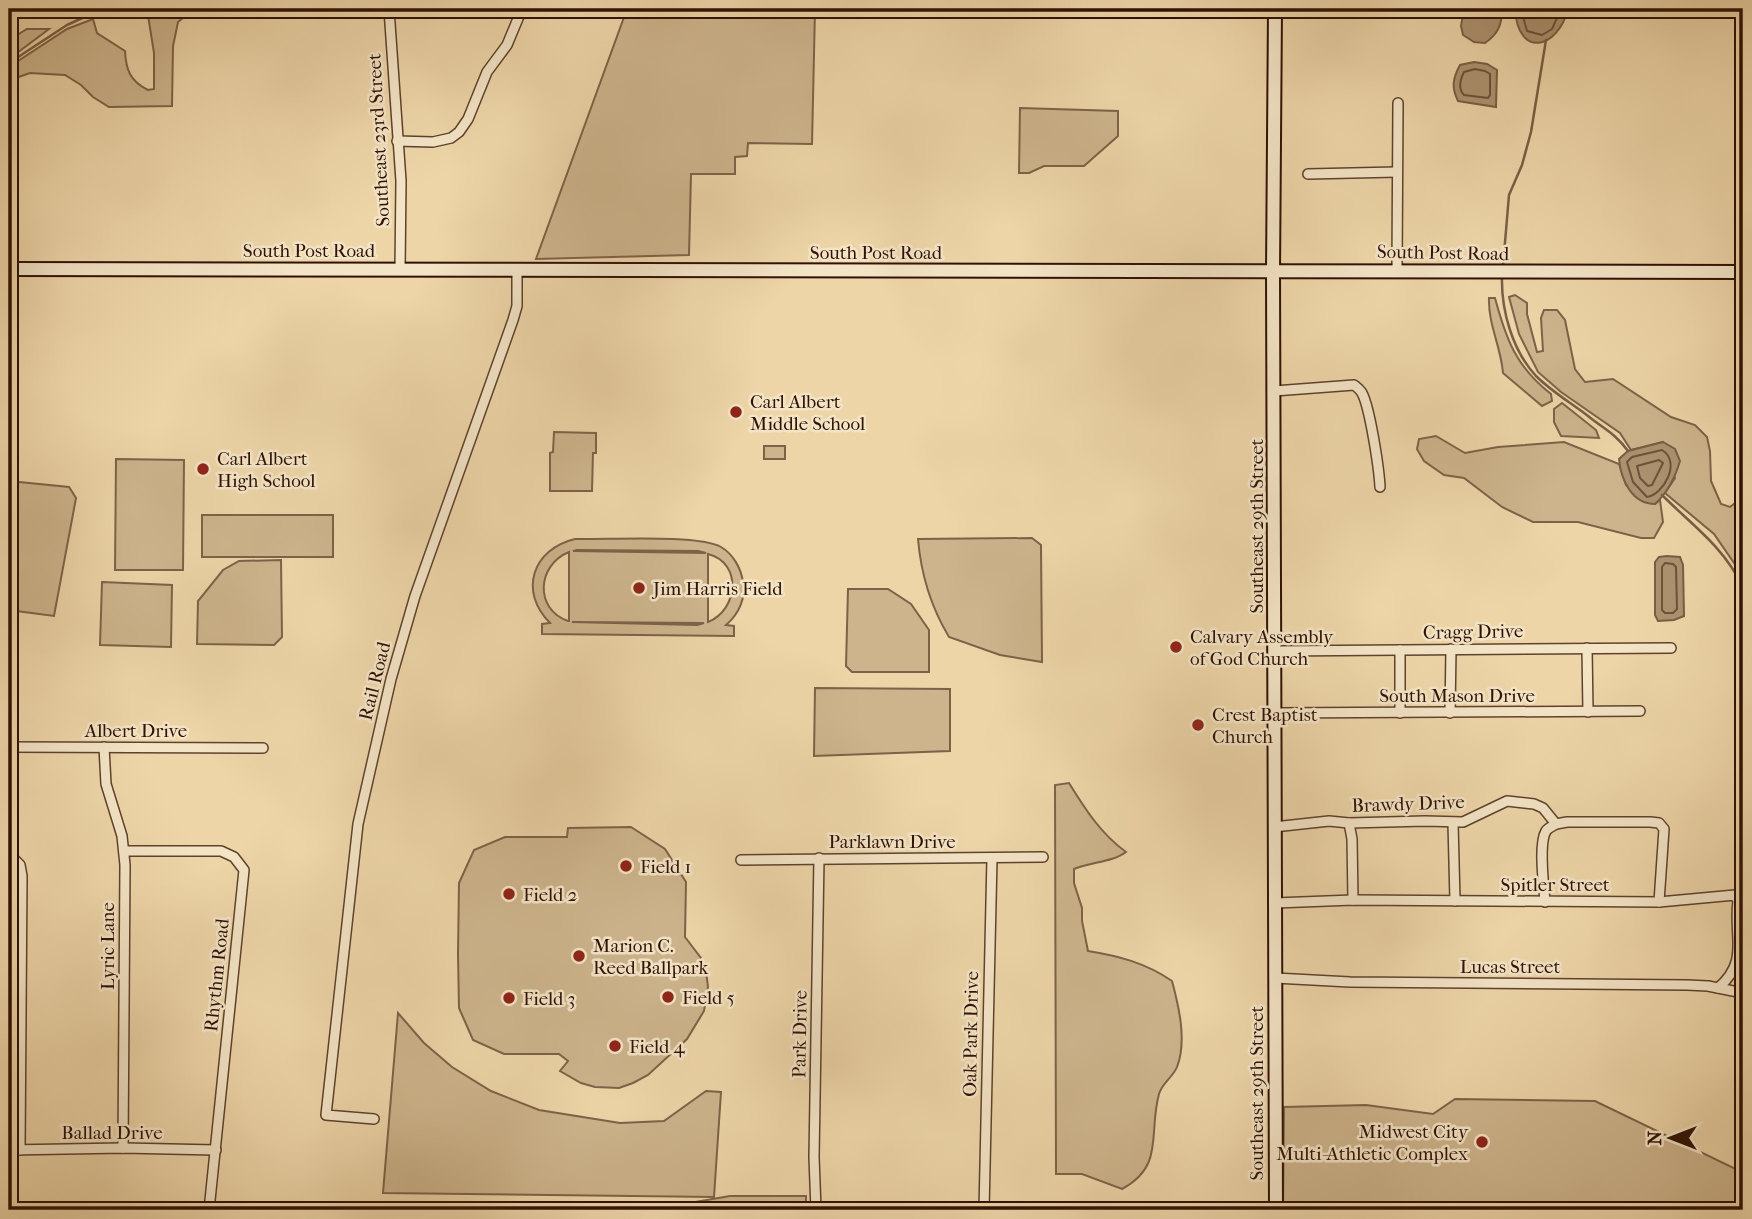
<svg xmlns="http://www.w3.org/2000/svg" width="1752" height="1219" font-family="'IM FELL French Canon',serif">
	<rect width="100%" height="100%" fill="#edd5a8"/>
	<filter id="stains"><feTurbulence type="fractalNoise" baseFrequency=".00286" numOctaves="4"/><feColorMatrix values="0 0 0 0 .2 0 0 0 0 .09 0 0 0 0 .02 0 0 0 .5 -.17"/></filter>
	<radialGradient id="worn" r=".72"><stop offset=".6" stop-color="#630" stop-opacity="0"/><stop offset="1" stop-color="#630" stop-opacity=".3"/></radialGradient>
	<g fill="#cdb48c" stroke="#7e6248" stroke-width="2" fill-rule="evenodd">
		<path d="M147,9H216L193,10L178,22L173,46L172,106L109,107L93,97L81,85L65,75L30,73L13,79L9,82V67L67,29L93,19L97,33L125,51C126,70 130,81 148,90L154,89V53Z"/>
		<path d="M627,9H815L812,144L748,143L747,156L735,157V174H691L689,255L536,259Z"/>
		<path d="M27,29H49L9,59V40Z"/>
		<path d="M1020,108L1118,111V136L1084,166H1044L1029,173H1019Z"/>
		<path d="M1515,295L1527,303V314L1537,352L1543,351L1541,318L1544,310H1557L1565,320L1575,369L1585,382L1613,379L1671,417L1695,425L1707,437L1710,451L1711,481L1721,504L1730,507L1739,500V327L1743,319V576L1714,534L1665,493L1675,478L1663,442L1631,450L1620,433L1561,392L1538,372L1519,334L1509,297Z"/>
		<path d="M1489,298H1495C1506,339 1516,367 1551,394L1552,401L1542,406L1503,373C1501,347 1488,324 1489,298Z"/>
		<path d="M1562,403L1596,430L1599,438L1561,436L1554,422V409Z"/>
		<path d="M554,432L596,433V453H593L592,491H550V453L553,452Z"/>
		<path d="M1436,436L1465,453L1498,447L1564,442L1619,464L1626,485L1655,504L1660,500L1663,522L1654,538H1641L1578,522H1533L1502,507L1464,478L1444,475L1424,461L1417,449L1419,439Z"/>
		<rect x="764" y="446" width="21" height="13"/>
		<path d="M116,459L184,460L183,570H115Z"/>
		<path d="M9,481L69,487L76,498L54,616L9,610Z"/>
		<rect x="202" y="515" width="131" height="42"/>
		<path d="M1032,538L1041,545L1042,662L1000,655L949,637C931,607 921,575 918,539Z"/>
		<path d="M575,539C606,540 698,534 721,547C733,554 741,568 743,582C746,598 739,614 726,625L734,626V636L542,634V624L550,623C518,591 533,549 575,539ZM577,550L698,551L706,553L573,551ZM569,552V621H568C534,609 537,565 569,552ZM708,554C743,563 738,610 708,622ZM572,622L703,623H704L697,625Z"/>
		<path d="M281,560L282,637L274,645L197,644L198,601L223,570L239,561Z"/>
		<path d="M102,582L172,585L171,647L100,645Z"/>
		<path d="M848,589H888L911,604L929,630V672H852L846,666Z"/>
		<path d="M815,688L950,689V751L814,756Z"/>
		<path d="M1069,783C1085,809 1101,834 1126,852C1113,862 1091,862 1074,869V883L1082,908V921L1088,951C1119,956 1146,963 1172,981C1179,1007 1187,1041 1177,1067C1173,1077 1162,1083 1159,1094C1148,1134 1165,1166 1122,1189L1082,1174H1056L1055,785Z"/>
		<path d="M631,827L665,849L686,882L685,937L701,958L706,971L708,987L704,1011L687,1039L648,1075L633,1083L619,1088L595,1087L581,1083L560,1071L568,1061L559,1054H504L473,1040L459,1008L458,954L459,883L474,850L505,837H567L568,828Z"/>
		<path d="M398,1013L424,1043L452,1067L491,1091L539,1110L620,1123L664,1121L706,1091L721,1092L714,1197L383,1193Z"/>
		<path d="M1455,1099L1595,1101L1740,1171L1739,1210H1283L1284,1107L1366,1105L1433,1114Z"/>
		<path d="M730,1196H806V1210H683V1204Z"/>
	</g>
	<g fill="#ac9270" stroke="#7a5e45" stroke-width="2">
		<path d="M1464,9H1502C1502,25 1498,34 1485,43L1474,42L1463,35L1461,26Z"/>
		<path d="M1515,9H1568C1558,49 1518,59 1515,9Z"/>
		<path d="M1474,62L1487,64L1497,70L1496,107L1458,101C1451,87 1453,78 1460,65Z"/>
		<path d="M1663,442L1675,449L1680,461C1675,478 1668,492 1655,504C1632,504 1621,480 1619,459L1628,451Z"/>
		<path d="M1667,556L1680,557L1683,565L1684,616L1674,620L1658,621L1655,615V562L1659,557Z"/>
	</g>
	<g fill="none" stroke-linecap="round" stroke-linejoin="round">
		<g stroke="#6e523a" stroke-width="2">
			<path d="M1521,9L1527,31L1542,35L1552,29L1561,9"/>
			<path d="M1475,69L1485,71L1490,74V95L1488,98L1464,95C1458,89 1460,80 1464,72Z"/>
			<path d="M1662,450C1682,462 1663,495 1647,497L1633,482L1627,462L1632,457Z"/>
			<path d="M1659,460L1663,463L1652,485L1648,486L1640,478L1637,466Z"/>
			<path d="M1665,563L1673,564L1676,567L1677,609L1673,613H1665L1662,610V567Z"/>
		</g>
		<g stroke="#7a5e45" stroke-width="2.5">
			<path d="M9,63L67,25L102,9"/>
			<path d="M1503,266L1509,195L1522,165L1531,132L1546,40"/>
			<path d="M1502,276C1501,310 1512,350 1536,376C1551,391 1571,403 1588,416C1604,429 1616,434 1628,451"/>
			<path d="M1662,495C1693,526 1723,546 1743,587"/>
		</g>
		<defs>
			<g id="street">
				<path d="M389,9L401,181L400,270"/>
				<path d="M397,141L433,142L451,138L459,132L468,119L487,72L507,45L522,9"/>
				<path d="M1308,174L1397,172"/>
				<path d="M1397,270L1398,103"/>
				<path d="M1274,391L1354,385C1356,386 1361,391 1362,393C1370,408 1379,468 1380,487"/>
				<path d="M1587,648L1588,712"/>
				<path d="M1275,651L1671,648"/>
				<path d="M1275,713L1640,711"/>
				<path d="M1400,713V650"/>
				<path d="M1450,713L1451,649"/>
				<path d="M9,747L263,748"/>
				<path d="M104,747L106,784L122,836L125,865L123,1148"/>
				<path d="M1349,823L1352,839L1353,900"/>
				<path d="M1453,823L1455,901"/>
				<path d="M1274,827L1329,821L1349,823L1425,821L1463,822L1507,801L1534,804L1543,808L1556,824L1567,822H1650L1659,823L1664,829L1659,902"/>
				<path d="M124,851H221L234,857L244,870L209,1210"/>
				<path d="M9,854L20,865L22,876L20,1150"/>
				<path d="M741,860L1043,857"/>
				<path d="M1545,902C1544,886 1538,844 1546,831C1548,828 1553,826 1556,824"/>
				<path d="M1275,903L1353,900L1659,902L1735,895L1738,901C1733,936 1750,961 1718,988"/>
				<path d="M1275,978L1350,982L1687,985L1708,986L1743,993"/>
				<path d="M374,1119L326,1115L358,824L391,679L415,596L513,320L517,306V270"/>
				<path d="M9,1150L123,1148L216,1150"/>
				<path d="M816,1210L814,1157L819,858"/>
				<path d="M984,1210L992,858"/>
			</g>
			<g id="secondary">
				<path d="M1275,9L1273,272L1276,1210"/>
				<path d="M9,269L1743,272"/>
			</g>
		</defs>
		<use href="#street" stroke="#5e422d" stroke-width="12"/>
		<use href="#secondary" stroke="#2f1104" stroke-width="16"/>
		<use href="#street" stroke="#f3e4c6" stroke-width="9"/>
		<use href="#secondary" stroke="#f3e4c6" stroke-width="12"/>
	</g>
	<g fill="#8f2418" stroke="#f3e4c6" stroke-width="2.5">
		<circle cx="736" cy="412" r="7"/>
		<circle cx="203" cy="469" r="7"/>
		<circle cx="639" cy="588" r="7"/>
		<circle cx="1176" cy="647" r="7"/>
		<circle cx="1198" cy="725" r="7"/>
		<circle cx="626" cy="866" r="7"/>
		<circle cx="509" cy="894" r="7"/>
		<circle cx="579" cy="956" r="7"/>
		<circle cx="668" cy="997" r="7"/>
		<circle cx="509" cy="998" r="7"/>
		<circle cx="615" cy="1046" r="7"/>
		<circle cx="1482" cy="1142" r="7"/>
	</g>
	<g text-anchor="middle" stroke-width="5" stroke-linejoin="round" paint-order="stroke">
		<g font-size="19" fill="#2f1104" stroke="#f3e4c6">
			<text transform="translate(378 140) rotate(-93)" y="7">Southeast 23rd Street</text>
			<text x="309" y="257">South Post Road</text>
			<text x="876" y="259">South Post Road</text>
			<text transform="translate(1443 252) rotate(1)" y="7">South Post Road</text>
			<text transform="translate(1256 526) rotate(-90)" y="7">Southeast 29th Street</text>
			<text transform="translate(1473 631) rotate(-1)" y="7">Cragg Drive</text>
			<text transform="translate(374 681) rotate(-76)" y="7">Rail Road</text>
			<text x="1457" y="702">South Mason Drive</text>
			<text x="136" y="737">Albert Drive</text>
			<text transform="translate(1408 803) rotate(-2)" y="7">Brawdy Drive</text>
			<text x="892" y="848">Parklawn Drive</text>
			<text x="1555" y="891">Spitler Street</text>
			<text transform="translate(107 946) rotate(-90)" y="7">Lyric Lane</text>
			<text x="1510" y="973">Lucas Street</text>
			<text transform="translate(216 975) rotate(-84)" y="7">Rhythm Road</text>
			<text transform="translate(799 1034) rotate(-89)" y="7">Park Drive</text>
			<text transform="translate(970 1034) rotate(-89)" y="7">Oak Park Drive</text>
			<text transform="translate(1256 1093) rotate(-90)" y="7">Southeast 29th Street</text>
			<text x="112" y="1139">Ballad Drive</text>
		</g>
		<g font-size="19" fill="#2f1104" stroke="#f3e4c6" text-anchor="start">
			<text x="750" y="408">Carl Albert<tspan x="750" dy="22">Middle School</tspan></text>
			<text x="217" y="465">Carl Albert<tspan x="217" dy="22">High School</tspan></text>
			<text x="653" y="595">Jim Harris Field</text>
			<text x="1190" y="643">Calvary Assembly<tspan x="1190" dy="22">of God Church</tspan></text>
			<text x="1212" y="721">Crest Baptist<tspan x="1212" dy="22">Church</tspan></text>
			<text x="640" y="873">Field 1</text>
			<text x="523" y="901">Field 2</text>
			<text x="593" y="952">Marion C.<tspan x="593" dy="22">Reed Ballpark</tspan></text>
			<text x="682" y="1004">Field 5</text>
			<text x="523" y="1005">Field 3</text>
			<text x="629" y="1053">Field 4</text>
			<text x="1468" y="1138" text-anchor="end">Midwest City<tspan x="1468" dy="22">Multi-Athletic Complex</tspan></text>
		</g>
	</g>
	<rect width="1752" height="1219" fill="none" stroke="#edd5a8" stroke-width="35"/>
	<rect x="10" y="10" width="1731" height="1198" fill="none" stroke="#2f1104" stroke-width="3.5"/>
	<rect x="18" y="18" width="1717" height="1184" fill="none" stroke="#2f1104" stroke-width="2"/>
	<g transform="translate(1671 1138) rotate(270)" stroke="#f3e4c6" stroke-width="5" paint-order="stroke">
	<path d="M0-5L12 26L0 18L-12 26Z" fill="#2f1104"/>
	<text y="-10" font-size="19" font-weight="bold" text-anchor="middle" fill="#2f1104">N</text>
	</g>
	<rect width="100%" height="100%" filter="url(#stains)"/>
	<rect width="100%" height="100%" fill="url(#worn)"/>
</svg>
